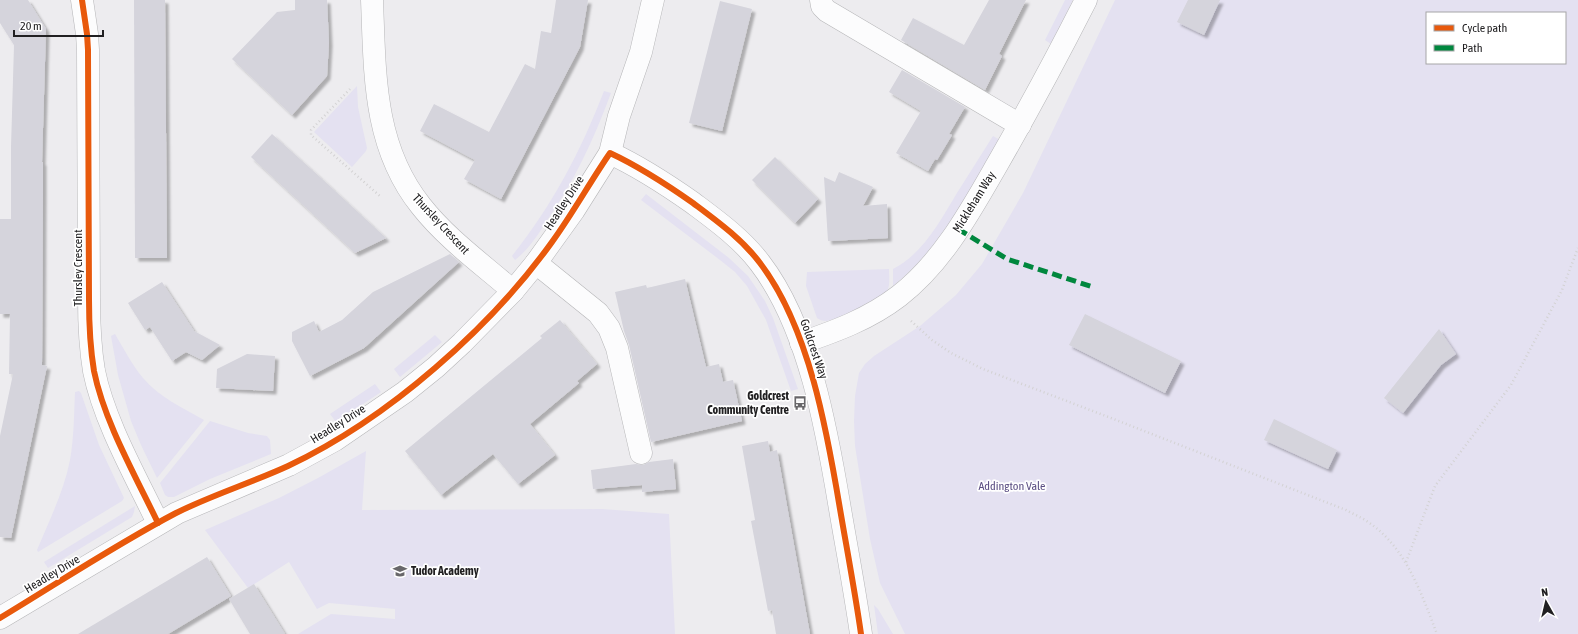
<svg xmlns="http://www.w3.org/2000/svg" width="1578" height="634" font-family="'Asap Condensed',sans-serif">
	<defs>
		<filter id="shadow"><feDropShadow dx="3.5" dy="3.5" stdDeviation="1" flood-color="#0004"/></filter>
	</defs>
	<rect width="100%" height="100%" fill="#edecef"/>
	<g fill="#e4e1f1" fill-rule="evenodd">
		<path d="M1065,0H1073L1051,44L1045,40Z"/>
		<path d="M1115,0H1578V634H905L880,583L870,539L855,446L854,421L855,396L859,373L865,364L874,356L920,326L956,295L982,264L1023,193ZM1427,13H1565V63H1427Z"/>
		<path d="M357,86L358,107L367,148L366,151L352,167L314,132Z"/>
		<path d="M604,91L611,93C594,139 574,182 546,222C538,235 528,250 515,260L512,256C553,204 580,153 604,91Z"/>
		<path d="M993,136L1000,140C969,191 941,248 893,286V269C923,254 940,221 957,193C969,174 981,155 993,136Z"/>
		<path d="M646,194L729,258L748,276L765,301L773,318L798,389L791,391L766,320L747,286L735,272L720,260L641,200Z"/>
		<path d="M889,269C889,277 891,288 885,294C877,303 839,319 826,321C822,321 820,320 817,318L806,286L807,272Z"/>
		<path d="M115,334C124,349 132,365 143,378C159,397 183,408 204,420L157,478L141,445L131,421L118,375L111,336Z"/>
		<path d="M435,335L442,342L400,377L394,369Z"/>
		<path d="M375,384L381,392L336,422L330,414Z"/>
		<path d="M79,391L81,393L99,445L124,498L122,501L38,552L37,550C49,521 64,491 70,460C74,438 74,414 75,392Z"/>
		<path d="M210,421L248,433L267,436L270,440L271,454L210,479L174,497H168L165,495L160,483Z"/>
		<path d="M366,451L362,510L602,509L669,514L675,634H298L331,614L395,619V609L329,603L317,609L289,562L248,588L205,530L279,498L318,478Z"/>
		<path d="M135,506L134,512L132,517L48,568L44,562Z"/>
		<path d="M874,605L878,609L893,634H878Z"/>
	</g>
	<g fill="#d5d4dc" filter="url(#shadow)">
		<path d="M0,0H28L46,29L42,162H43V189L42,365L47,366L11,538L0,537V436L13,374H9L10,314H0V219H11V147L14,45L0,23Z"/>
		<path d="M134,0H165L167,258H135Z"/>
		<path d="M295,0H327L329,43L327,76L292,115L232,59L277,12L295,10Z"/>
		<path d="M556,0H588L580,47L501,199L464,179L475,160L420,131L434,104L489,132L525,64L535,69L541,31L551,33Z"/>
		<path d="M989,0H1026L999,54L1002,56L985,90L901,40L913,18L964,45Z"/>
		<path d="M1188,0H1220L1204,35L1177,22Z"/>
		<path d="M720,1L752,9L722,131L689,123Z"/>
		<path d="M902,70L965,107L949,134L952,135L937,160L935,159L928,171L896,153L921,111L889,92Z"/>
		<path d="M272,134L321,178L386,238L355,253L251,157Z"/>
		<path d="M775,157L818,199L795,223L752,180Z"/>
		<path d="M839,172L873,187L863,206L887,204L888,238L828,241L824,177L835,182Z"/>
		<path d="M450,254L459,262L364,348L310,376L292,341V332L314,321L319,332L342,320L373,292Z"/>
		<path d="M685,279L706,367L719,364L723,382L733,380L742,421L651,442L629,345L624,331L615,292L646,285L647,288Z"/>
		<path d="M162,282L194,331L220,345L202,360L186,352L172,361L150,327L145,330L128,303Z"/>
		<path d="M1085,314L1181,361L1165,393L1069,345Z"/>
		<path d="M560,320L597,364L577,381L579,383L530,424L555,455L518,484L493,454L441,495L405,451L542,338L540,336Z"/>
		<path d="M1439,329L1456,354L1441,365L1403,413L1384,398Z"/>
		<path d="M247,354L275,356L273,391L216,388L217,369Z"/>
		<path d="M1274,419L1337,450L1328,469L1264,440Z"/>
		<path d="M768,441L770,452L777,450L810,634H776L772,610L768,611L751,521L755,520L742,446Z"/>
		<path d="M673,459L676,489L642,492V485L593,489L591,470L636,464L643,465L649,462Z"/>
		<path d="M207,557L231,596L168,634H78Z"/>
		<path d="M254,584L285,634H250L229,599Z"/>
	</g>
	<g fill="none" stroke-linecap="round" stroke-linejoin="round">
		<defs>
			<g id="minor">
				<path d="M82,0L87,34L88,50L89,299C89,323 90,347 94,371C104,421 136,477 158,523"/>
				<path d="M372,0C375,74 373,146 421,206C447,239 482,264 513,291"/>
				<path d="M821,0L822,6L827,11L1020,125"/>
				<path d="M610,153C640,167 666,184 693,203C717,221 742,239 760,263C809,327 827,431 840,509C847,550 855,592 861,634"/>
				<path d="M536,263L598,313L609,328L617,348L641,453"/>
				<path d="M801,343C836,331 869,319 899,296C943,262 971,210 998,163C1029,109 1058,55 1086,0"/>
				<path d="M0,618L177,513L289,465L335,440L405,392L436,367L462,343L513,291L536,263L574,210L610,153L619,116L641,52L653,0"/>
			</g>
		</defs>
		<use href="#minor" stroke="#b6b6b8" stroke-width="23"/>
		<g stroke="#d3d2d3" stroke-width="2.5" stroke-dasharray="1 3" stroke-linecap="butt">
			<path d="M350,89L311,130V135L381,197"/>
			<path d="M911,321L932,340L951,353L983,369L1111,418L1346,510C1353,514 1361,517 1368,522C1406,547 1421,593 1437,634"/>
			<path d="M1406,562L1435,486L1511,385L1562,290L1578,248"/>
		</g>
		<use href="#minor" stroke="#fcfcfd" stroke-width="22"/>
		<path stroke="#00873e" stroke-width="5" stroke-dasharray="10 5" stroke-linecap="butt" d="M958,229L1007,259L1093,287"/>
		<defs>
			<g id="cycleway">
				<path d="M82,0L87,34L88,50L89,299C89,323 90,347 94,371C104,421 136,477 158,523"/>
				<path d="M0,618C58,583 115,545 176,513C212,495 251,483 288,466C341,441 391,406 435,368C478,331 519,288 552,242C573,213 590,182 610,153C640,167 666,184 693,203C717,221 742,239 760,263C809,327 827,431 840,509C847,550 855,592 861,634"/>
			</g>
		</defs>
		<use href="#cycleway" stroke="#fff" stroke-width="8"/>
		<use href="#cycleway" stroke="#e8590c" stroke-width="6"/>
	</g>
	<defs>
		<symbol id="bus-bare" viewBox="-9 -9 18 18"><path d="M-5-6H5V4H4V6H2V4H-2V6H-4V4H-5ZM-3.5-4V0h7V-4ZM-3.5 1.2v1.5H-2V1.2ZM2 1.2v1.5H3.5V1.2Z" fill="#68676a" stroke="#fff" stroke-width="2.5" paint-order="stroke"/></symbol>
		<symbol id="school-bare" viewBox="-9 -9 18 18"><path d="M0-5L7-2L0 1L-7-2ZM-4 1L0 2.5L4 1V4Q0 6-4 4Z" fill="#68676a" stroke="#fff" stroke-width="2.5" paint-order="stroke"/></symbol>
	</defs>
	<g fill-rule="evenodd">
		<use href="#bus-bare" x="790" y="393" width="20" height="20"/>
		<use href="#school-bare" x="390" y="561" width="20" height="20"/>
	</g>
	<g text-anchor="middle" stroke-width="3.5" stroke-linejoin="round" paint-order="stroke">
		<g font-size="12" fill="#212022" stroke="#fff">
			<text transform="translate(974 202) rotate(-58)" y="4">Mickleham Way</text>
			<text transform="translate(564 203) rotate(-57)" y="4">Headley Drive</text>
			<text transform="translate(441 224) rotate(47)" y="4">Thursley Crescent</text>
			<text transform="translate(78 268) rotate(-90)" y="4">Thursley Crescent</text>
			<text transform="translate(814 349) rotate(71)" y="4">Goldcrest Way</text>
			<text transform="translate(338 424) rotate(-32)" y="4">Headley Drive</text>
			<text transform="translate(52 574) rotate(-31)" y="4">Headley Drive</text>
		</g>
		<g font-size="12" font-weight="bold" fill="#212022" stroke="#fff" text-anchor="end">
			<text x="789" y="400">Goldcrest<tspan x="789" dy="14">Community Centre</tspan></text>
			<text x="411" y="575" text-anchor="start">Tudor Academy</text>
		</g>
		<g font-size="12" fill="#5b4e83" stroke="#fff">
			<text x="1012" y="490">Addington Vale</text>
		</g>
	</g>
	<rect x="1426" y="12" width="140" height="52" fill="#ffffff" stroke="#a6a6a7"/>
	<rect x="1434" y="25" width="20" height="6" fill="#e8590c" stroke="#a6a6a7"/>
	<text x="1462" y="32" font-size="12" fill="#212022">Cycle path</text>
	<rect x="1434" y="45" width="20" height="6" fill="#00873e" stroke="#a6a6a7"/>
	<text x="1462" y="52" font-size="12" fill="#212022">Path</text>
	<g transform="translate(1546 602) rotate(352)" stroke="#ffffff" stroke-width="3" paint-order="stroke">
	<path d="M0-3L7 15L0 10L-7 15Z" fill="#212022"/>
	<text y="-6" font-size="11" font-weight="bold" text-anchor="middle" fill="#212022">N</text>
	</g>
	<path d="M14 30v6h89v-6" fill="none" stroke="#212022" stroke-width="2"/>
	<text x="20" y="30" font-size="12" fill="#212022" stroke="#ffffff" stroke-width="3" paint-order="stroke">20 m</text>
</svg>
